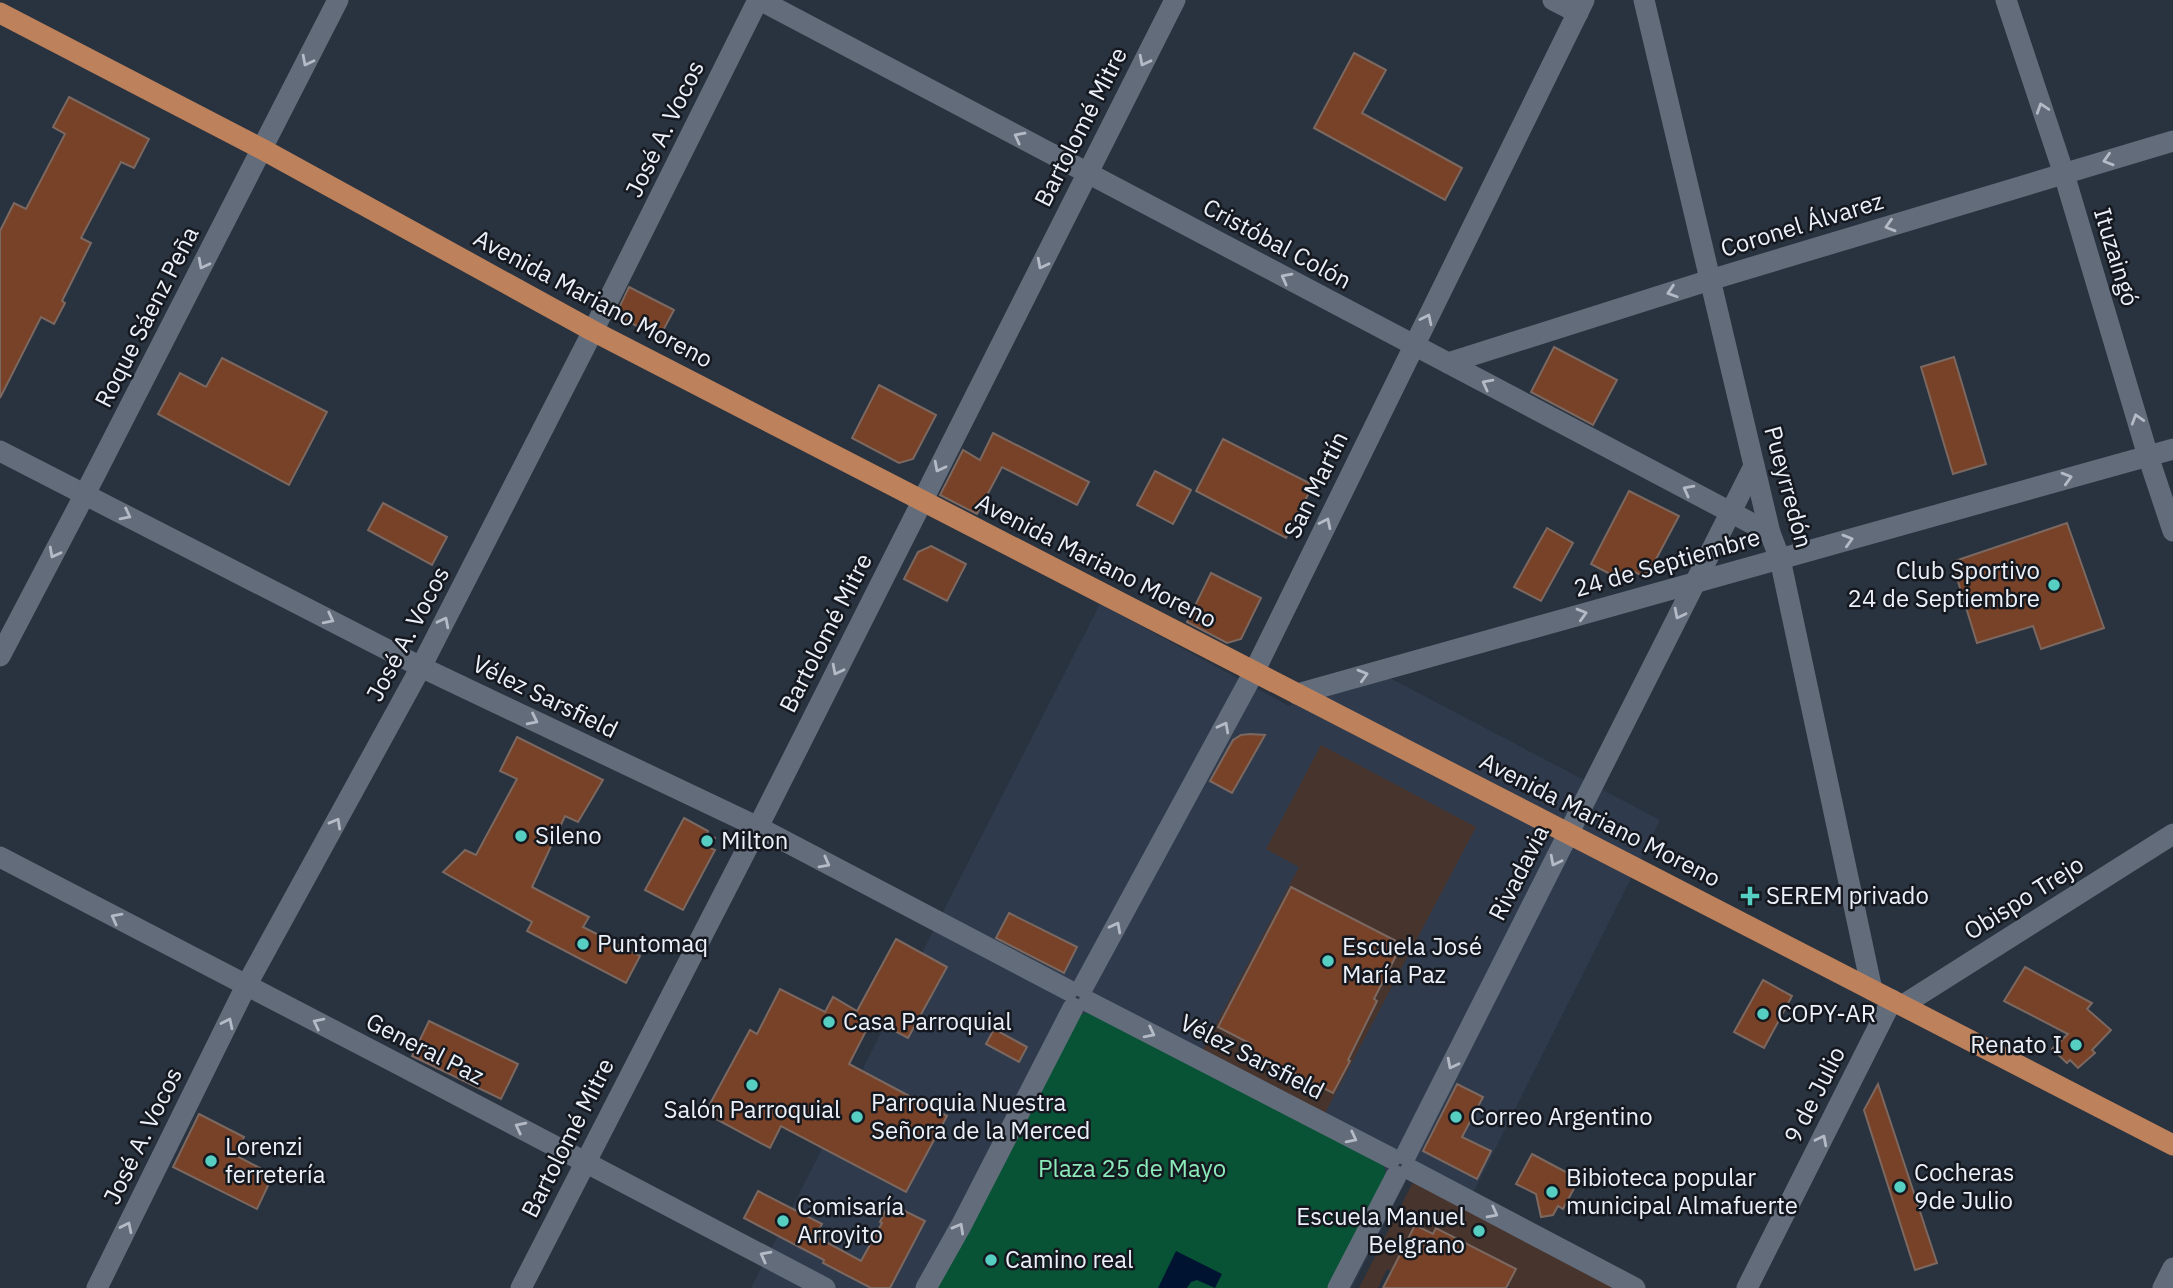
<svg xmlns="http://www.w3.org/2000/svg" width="2173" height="1288" font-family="'IBM Plex Sans',sans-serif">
	<rect width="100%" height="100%" fill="#29323f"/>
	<path fill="#2f3b4d" d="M1100,604L1289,706L1388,677L1660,820L1473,1193L1415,1163L1352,1288H751Z"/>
	<g fill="#47342d">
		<path d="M1321,745L1476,827L1322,1119L1200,1055L1299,867L1266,849Z"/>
		<path d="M1414,1180L1624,1288H1511L1433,1234L1415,1225L1392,1271L1387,1269L1378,1288H1359Z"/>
	</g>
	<path fill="#085235" d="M1089,1012L1383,1163L1387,1178L1331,1288H933L1078,1016Z"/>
	<path fill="#001432" d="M1176,1251L1222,1274L1215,1288L1197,1280L1191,1282L1187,1288H1158Z"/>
	<g fill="#784229" stroke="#7b6860" stroke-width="2">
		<path d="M1354,53L1386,70L1362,113L1462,168L1445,200L1314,128Z"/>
		<path d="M69,97L149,139L134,168L121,162L81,238L91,243L62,301L65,303L54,324L41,317L0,398V231L14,203L26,209L65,134L53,127Z"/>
		<path d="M629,287L674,310L659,338L620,317L618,310Z"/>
		<path d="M1554,347L1617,380L1593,425L1531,392Z"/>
		<path d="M1954,357L1986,464L1953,474L1921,367Z"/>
		<path d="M222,358L327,412L289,485L158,414L180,373L206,387Z"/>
		<path d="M879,385L936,415L913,459L899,463L852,438Z"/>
		<path d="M993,433L1089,482L1077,505L1002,467L977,514L940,495L963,450L980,460Z"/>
		<path d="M1223,439L1313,485L1286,538L1196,491Z"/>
		<path d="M1155,471L1191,490L1173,524L1137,505Z"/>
		<path d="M1629,491L1679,516L1646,578L1633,571L1627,583L1591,564Z"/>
		<path d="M383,503L447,537L432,565L368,530Z"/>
		<path d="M2067,523L2104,628L2041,649L2033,626L1977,643L1952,562Z"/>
		<path d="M1547,528L1573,543L1541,601L1514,587Z"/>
		<path d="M931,546L966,564L947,601L904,579L918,552Z"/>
		<path d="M1211,573L1261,598L1241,639L1227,643L1187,622Z"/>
		<path d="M1250,734L1265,735L1232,793L1210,781L1233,740L1241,735Z"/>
		<path d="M517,737L603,780L578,822L565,816L532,887L589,917L583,927L640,956L626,983L527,931L532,922L443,872L465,850L476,855L517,779L500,771Z"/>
		<path d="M684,818L708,831L707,834L715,838L710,848L715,850L683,910L645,890Z"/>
		<path d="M1291,887L1402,944L1374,999L1377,1001L1348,1060L1350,1061L1333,1093L1248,1050L1251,1044L1218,1027Z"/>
		<path d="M1009,913L1077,947L1064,973L996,938Z"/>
		<path d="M896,939L947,967L908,1038L872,1019L849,1064L947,1116L906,1192L781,1126L770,1148L705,1113L750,1030L757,1034L780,989L825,1012L833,997L857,1011Z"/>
		<path d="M2025,967L2092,1003L2087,1009L2111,1030L2092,1050L2095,1053L2078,1068L2070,1060L2067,1063L2052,1049L2068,1034L2004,1001Z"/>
		<path d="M1763,980L1792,996L1764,1048L1734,1032Z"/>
		<path d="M429,1021L518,1064L501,1099L412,1056Z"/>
		<path d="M994,1029L1027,1047L1019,1062L986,1044Z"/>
		<path d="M1457,1084L1483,1097L1462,1137L1491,1151L1477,1179L1423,1151Z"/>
		<path d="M1878,1084L1937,1263L1915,1270L1864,1110Z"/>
		<path d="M199,1114L244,1137L235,1155L273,1175L257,1209L173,1167Z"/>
		<path d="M1532,1154L1579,1179L1563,1209L1558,1206L1553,1215L1541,1217L1536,1194L1516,1184Z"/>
		<path d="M758,1191L822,1224L815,1236L861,1261L882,1223L880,1222L889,1203L925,1221L890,1288H871L823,1263L824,1260L744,1218Z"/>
		<path d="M1415,1225L1433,1234L1436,1228L1516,1269L1506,1288H1383Z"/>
	</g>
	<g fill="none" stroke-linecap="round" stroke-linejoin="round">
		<g stroke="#626c7b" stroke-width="21">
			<path d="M760,0L1770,533"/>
			<path d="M1553,0L1578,13"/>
			<path d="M1644,0L1770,533L1780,559L1872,990"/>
			<path d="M2006,0L2064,174L2148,456L2173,531"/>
			<path d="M1448,363L1710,280L2173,141"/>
			<path d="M0,451L421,667L758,827L1068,990"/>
			<path d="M0,656L85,494L338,0"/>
			<path d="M1297,694L2173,449"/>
			<path d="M0,857C275,1001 551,1142 825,1288"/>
			<path d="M1083,987L1254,672L1584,0"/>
			<path d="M1089,1002L1391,1158"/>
			<path d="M1903,1005L2173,834"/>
			<path d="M1406,1155L1754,466"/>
			<path d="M1411,1170L1635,1288"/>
			<path d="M97,1288L246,986L421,667L593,331L758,0"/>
			<path d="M521,1288L758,827L1175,0"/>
			<path d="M926,1288L962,1224L1073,1008"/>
			<path d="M1338,1288L1396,1176"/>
			<path d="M1747,1288L1892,1000"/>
			<path d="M2163,1288L2173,1268"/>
		</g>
		<path stroke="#bd815b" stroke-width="21" d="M0,13L262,149L593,331L2173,1145"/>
	</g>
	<defs><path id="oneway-chevron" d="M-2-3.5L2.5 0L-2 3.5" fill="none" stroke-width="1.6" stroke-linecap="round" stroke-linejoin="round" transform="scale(1.75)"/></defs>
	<g stroke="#b4bbc7">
		<use href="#oneway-chevron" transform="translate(307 61) rotate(117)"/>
		<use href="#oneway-chevron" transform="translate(1144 61) rotate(117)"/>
		<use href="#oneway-chevron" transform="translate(2042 108) rotate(-108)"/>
		<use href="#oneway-chevron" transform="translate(1019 137) rotate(-152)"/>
		<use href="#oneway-chevron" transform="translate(2108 160) rotate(163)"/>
		<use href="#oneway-chevron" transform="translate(1890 226) rotate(163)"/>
		<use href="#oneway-chevron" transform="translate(203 264) rotate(117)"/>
		<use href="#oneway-chevron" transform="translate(1042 264) rotate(117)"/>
		<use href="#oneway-chevron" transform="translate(1286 278) rotate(-152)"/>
		<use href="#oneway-chevron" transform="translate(1672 292) rotate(162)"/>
		<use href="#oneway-chevron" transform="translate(1427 319) rotate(-64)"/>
		<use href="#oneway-chevron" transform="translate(1487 384) rotate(-152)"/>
		<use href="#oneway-chevron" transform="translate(2137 419) rotate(-107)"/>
		<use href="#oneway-chevron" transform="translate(939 467) rotate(117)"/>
		<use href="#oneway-chevron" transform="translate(2067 478) rotate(-16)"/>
		<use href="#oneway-chevron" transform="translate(1688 490) rotate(-152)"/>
		<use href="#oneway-chevron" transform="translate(126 515) rotate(27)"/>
		<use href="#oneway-chevron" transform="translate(1326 523) rotate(-64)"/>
		<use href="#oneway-chevron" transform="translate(1848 540) rotate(-16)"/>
		<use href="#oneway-chevron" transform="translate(54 553) rotate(118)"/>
		<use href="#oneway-chevron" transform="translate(1582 614) rotate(-16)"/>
		<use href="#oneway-chevron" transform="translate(1679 614) rotate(117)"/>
		<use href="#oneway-chevron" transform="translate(329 619) rotate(27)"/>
		<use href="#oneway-chevron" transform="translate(444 622) rotate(-63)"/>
		<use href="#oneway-chevron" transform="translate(837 670) rotate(117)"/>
		<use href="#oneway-chevron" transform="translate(1363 675) rotate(-16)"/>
		<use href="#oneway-chevron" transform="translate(533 720) rotate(26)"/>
		<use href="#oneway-chevron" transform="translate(1224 727) rotate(-62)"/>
		<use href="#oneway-chevron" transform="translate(336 823) rotate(-61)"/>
		<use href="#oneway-chevron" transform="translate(1555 861) rotate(117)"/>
		<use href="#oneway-chevron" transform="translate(825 863) rotate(28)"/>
		<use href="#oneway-chevron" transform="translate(116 918) rotate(-152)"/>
		<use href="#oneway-chevron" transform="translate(1116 927) rotate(-62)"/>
		<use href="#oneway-chevron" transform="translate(228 1023) rotate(-64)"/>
		<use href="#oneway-chevron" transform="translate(318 1023) rotate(-153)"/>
		<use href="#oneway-chevron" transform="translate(1150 1033) rotate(27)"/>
		<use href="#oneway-chevron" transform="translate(1452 1064) rotate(117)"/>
		<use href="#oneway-chevron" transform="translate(520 1127) rotate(-153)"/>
		<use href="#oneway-chevron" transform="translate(1352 1138) rotate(27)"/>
		<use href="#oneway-chevron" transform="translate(1822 1140) rotate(-63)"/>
		<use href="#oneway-chevron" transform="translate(1493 1213) rotate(28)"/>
		<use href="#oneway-chevron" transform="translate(127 1227) rotate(-64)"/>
		<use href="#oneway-chevron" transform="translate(959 1228) rotate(-61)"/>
		<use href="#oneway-chevron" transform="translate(765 1256) rotate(-152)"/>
	</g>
	<g fill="#57cec2" stroke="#15191f" stroke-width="2.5">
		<circle cx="2054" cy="585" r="7"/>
		<circle cx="521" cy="836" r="7"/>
		<circle cx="707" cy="841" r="7"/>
		<path d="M1746.5 885.5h7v7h7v7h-7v7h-7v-7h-7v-7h7z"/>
		<circle cx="583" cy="944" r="7"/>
		<circle cx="1328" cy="961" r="7"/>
		<circle cx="1763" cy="1014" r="7"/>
		<circle cx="829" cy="1022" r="7"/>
		<circle cx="2076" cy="1045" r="7"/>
		<circle cx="752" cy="1085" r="7"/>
		<circle cx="857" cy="1117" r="7"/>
		<circle cx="1456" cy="1117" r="7"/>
		<circle cx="211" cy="1161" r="7"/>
		<circle cx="1900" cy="1187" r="7"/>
		<circle cx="1552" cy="1192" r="7"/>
		<circle cx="783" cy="1221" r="7"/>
		<circle cx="1479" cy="1231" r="7"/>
		<circle cx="991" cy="1260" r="7"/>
	</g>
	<g text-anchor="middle" stroke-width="5" stroke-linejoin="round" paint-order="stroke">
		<g font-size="24" fill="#ebf0f9" stroke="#15191f">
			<text transform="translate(1081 127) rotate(-63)" y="8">Bartolomé Mitre</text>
			<text transform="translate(665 129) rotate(-64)" y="8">José A. Vocos</text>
			<text transform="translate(1802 225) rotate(-17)" y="8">Coronel Álvarez</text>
			<text transform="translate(1277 244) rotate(28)" y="8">Cristóbal Colón</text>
			<text transform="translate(2116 257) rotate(73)" y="8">Ituzaingó</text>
			<text transform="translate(593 299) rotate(28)" y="8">Avenida Mariano Moreno</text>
			<text transform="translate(147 317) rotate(-63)" y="8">Roque Sáenz Peña</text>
			<text transform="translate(1316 485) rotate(-64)" y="8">San Martín</text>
			<text transform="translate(1788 487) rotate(75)" y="8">Pueyrredón</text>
			<text transform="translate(1096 561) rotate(27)" y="8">Avenida Mariano Moreno</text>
			<text transform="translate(1667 563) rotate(-16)" y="8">24 de Septiembre</text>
			<text transform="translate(826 633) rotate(-63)" y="8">Bartolomé Mitre</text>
			<text transform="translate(408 634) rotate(-62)" y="8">José A. Vocos</text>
			<text transform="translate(545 697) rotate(26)" y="8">Vélez Sarsfield</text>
			<text transform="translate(1600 820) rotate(27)" y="8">Avenida Mariano Moreno</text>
			<text transform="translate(1519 873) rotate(-63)" y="8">Rivadavia</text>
			<text transform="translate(2024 898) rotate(-32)" y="8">Obispo Trejo</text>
			<text transform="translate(425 1049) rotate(27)" y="8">General Paz</text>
			<text transform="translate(1252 1057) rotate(27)" y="8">Vélez Sarsfield</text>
			<text transform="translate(1815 1095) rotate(-63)" y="8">9 de Julio</text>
			<text transform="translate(143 1136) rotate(-64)" y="8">José A. Vocos</text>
			<text transform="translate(568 1138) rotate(-63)" y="8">Bartolomé Mitre</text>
		</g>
		<g font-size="24" fill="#ebf0f9" stroke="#15191f" text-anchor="start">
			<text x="2040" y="579" text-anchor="end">Club Sportivo<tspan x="2040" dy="28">24 de Septiembre</tspan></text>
			<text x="535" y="844">Sileno</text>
			<text x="721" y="849">Milton</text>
			<text x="1766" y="904">SEREM privado</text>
			<text x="597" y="952">Puntomaq</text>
			<text x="1342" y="955">Escuela José<tspan x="1342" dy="28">María Paz</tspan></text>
			<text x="1777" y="1022">COPY-AR</text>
			<text x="843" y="1030">Casa Parroquial</text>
			<text x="2062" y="1053" text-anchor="end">Renato I</text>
			<text x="871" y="1111">Parroquia Nuestra<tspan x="871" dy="28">Señora de la Merced</tspan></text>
			<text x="752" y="1118" text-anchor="middle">Salón Parroquial</text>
			<text x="1470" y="1125">Correo Argentino</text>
			<text x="225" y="1155">Lorenzi<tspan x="225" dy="28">ferretería</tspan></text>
			<text x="1914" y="1181">Cocheras<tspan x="1914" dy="28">9de Julio</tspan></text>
			<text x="1566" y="1186">Bibioteca popular<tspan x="1566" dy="28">municipal Almafuerte</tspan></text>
			<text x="797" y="1215">Comisaría<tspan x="797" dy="28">Arroyito</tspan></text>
			<text x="1465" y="1225" text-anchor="end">Escuela Manuel<tspan x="1465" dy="28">Belgrano</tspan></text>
			<text x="1005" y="1268">Camino real</text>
		</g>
		<g font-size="24" fill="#8beaba" stroke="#15191f">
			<text x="1132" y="1177">Plaza 25 de Mayo</text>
		</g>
	</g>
</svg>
